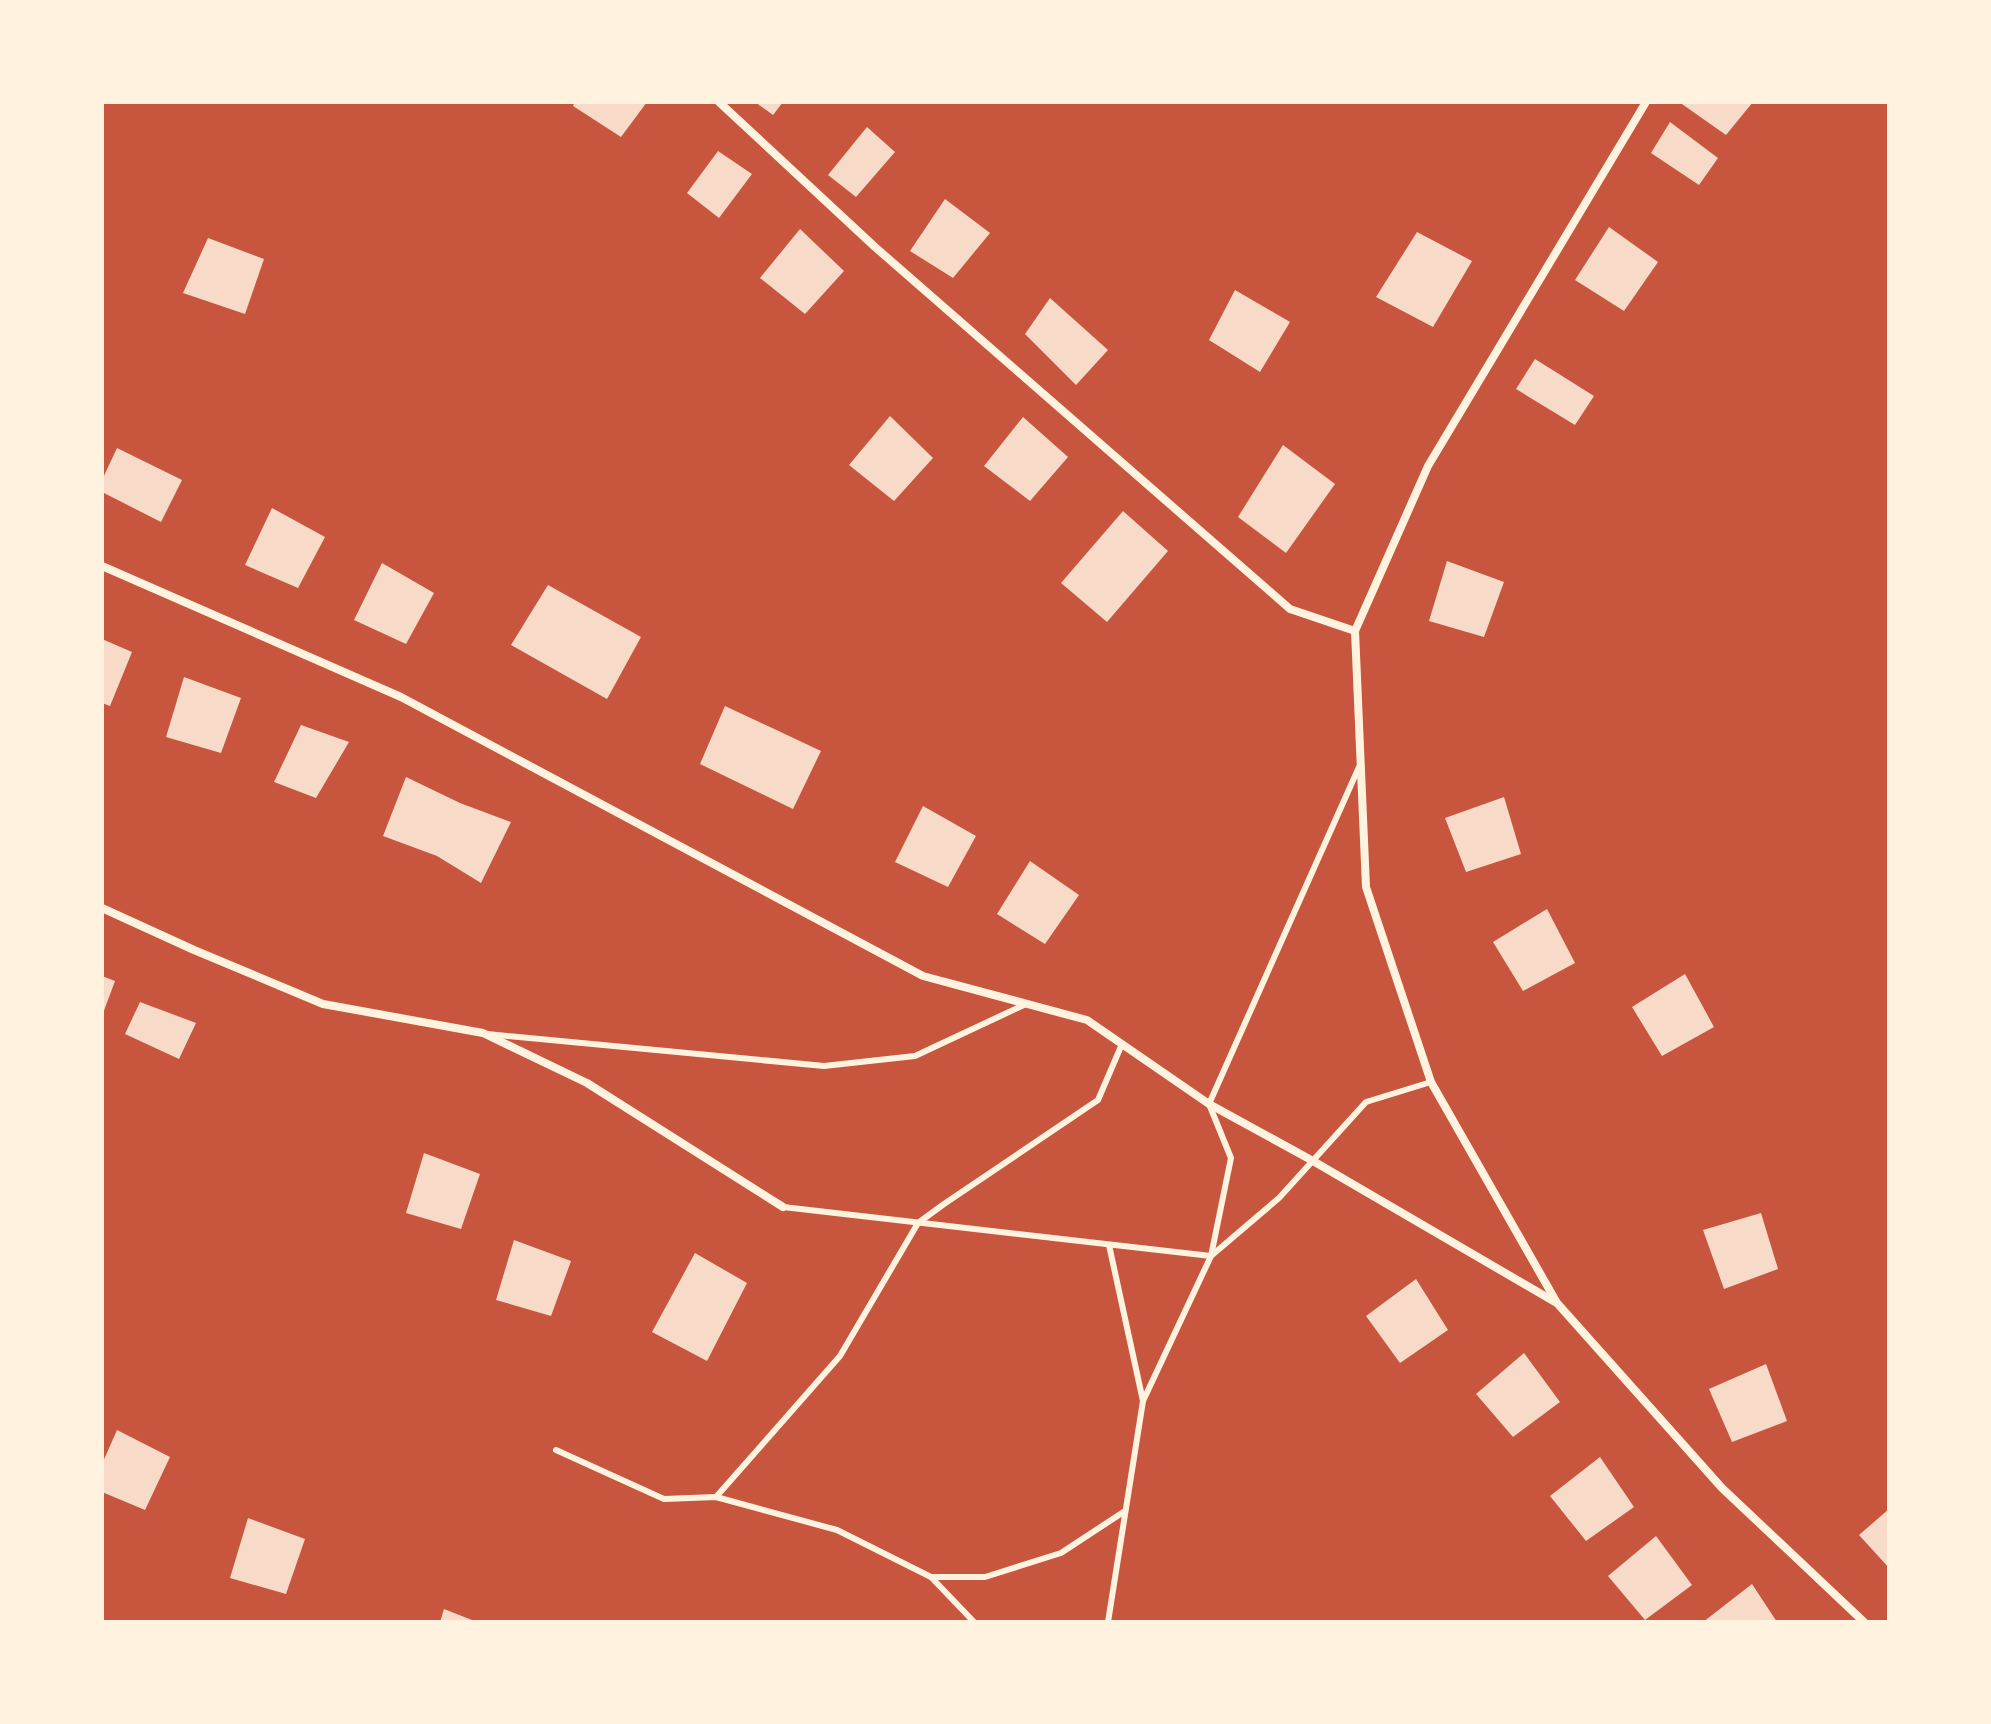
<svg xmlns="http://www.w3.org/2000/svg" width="1991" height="1724" font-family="'Nunito Sans',sans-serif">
	<rect width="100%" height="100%" fill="#c8553d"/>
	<g fill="#f7dbc8">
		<path d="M575,102H647L621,137L573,106Z"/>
		<path d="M755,102H783L773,115Z"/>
		<path d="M1679,102H1753L1726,135Z"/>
		<path d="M1670,122L1718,158L1699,185L1651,153Z"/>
		<path d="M867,127L895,152L856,197L828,175Z"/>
		<path d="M718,151L752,174L719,218L687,193Z"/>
		<path d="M945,199L990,233L953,278L910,251Z"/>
		<path d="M1609,227L1658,262L1624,311L1575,280Z"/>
		<path d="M800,229L844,271L805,314L760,278Z"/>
		<path d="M1417,232L1472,261L1433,327L1376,297Z"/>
		<path d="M208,238L264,259L245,314L183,293Z"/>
		<path d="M1235,290L1290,322L1260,372L1209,340Z"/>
		<path d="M1050,298L1108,350L1076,385L1025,334Z"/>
		<path d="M1535,359L1594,396L1575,425L1516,389Z"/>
		<path d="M890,416L933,458L894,501L849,465Z"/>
		<path d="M1023,417L1068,457L1030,501L984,466Z"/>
		<path d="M1283,445L1335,484L1286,553L1238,517Z"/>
		<path d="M117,448L182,480L161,522L102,492V480Z"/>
		<path d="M272,508L325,537L298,588L245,565Z"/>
		<path d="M1123,511L1168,551L1107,622L1061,583Z"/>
		<path d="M1447,561L1504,582L1484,637L1429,621Z"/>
		<path d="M382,563L434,593L406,644L354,620Z"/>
		<path d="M548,585L641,637L607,699L511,645Z"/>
		<path d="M102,639L132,652L110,706L102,703Z"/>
		<path d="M184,677L241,698L221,753L166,737Z"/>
		<path d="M725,706L821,751L793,809L700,764Z"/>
		<path d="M301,725L349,742L316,798L274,782Z"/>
		<path d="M406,777L460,803L511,822L481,883L437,856L383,836Z"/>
		<path d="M1504,797L1521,854L1466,872L1445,818Z"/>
		<path d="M923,806L976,836L948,887L895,862Z"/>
		<path d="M1030,861L1079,895L1045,944L997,914Z"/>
		<path d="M1547,909L1575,963L1523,991L1493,942Z"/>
		<path d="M1685,974L1714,1027L1662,1056L1632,1007Z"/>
		<path d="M102,976L115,981L102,1016Z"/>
		<path d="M140,1002L196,1023L179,1059L125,1034Z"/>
		<path d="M424,1153L480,1174L461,1229L406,1213Z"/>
		<path d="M1761,1213L1778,1269L1724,1289L1703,1230Z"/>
		<path d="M514,1240L571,1261L551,1316L496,1300Z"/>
		<path d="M695,1253L747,1283L707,1361L652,1332Z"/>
		<path d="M1416,1279L1448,1330L1400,1363L1366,1316Z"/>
		<path d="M1524,1353L1560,1402L1513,1437L1476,1394Z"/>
		<path d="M1766,1364L1787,1421L1732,1442L1709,1389Z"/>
		<path d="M117,1430L170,1457L145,1510L102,1492V1464Z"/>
		<path d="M1600,1457L1634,1507L1586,1541L1550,1496Z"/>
		<path d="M1889,1509V1568L1859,1535Z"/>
		<path d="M248,1518L305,1539L286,1594L230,1578Z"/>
		<path d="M1656,1536L1692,1585L1645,1620L1608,1576Z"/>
		<path d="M1752,1584L1777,1622H1703Z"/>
		<path d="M444,1609L477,1622H440Z"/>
	</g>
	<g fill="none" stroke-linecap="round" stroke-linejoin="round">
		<g stroke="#fff3e0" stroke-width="6">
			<path d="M487,1034L824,1066L915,1056L1026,1004"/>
			<path d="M783,1207L1211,1256L1279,1198L1366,1102L1431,1082"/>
			<path d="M1109,1245L1143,1401"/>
			<path d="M556,1450L664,1499L716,1497L837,1530L931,1577L974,1622"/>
			<path d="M716,1497L840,1356L918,1223L944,1204L1098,1100L1122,1044"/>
			<path d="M931,1577H985L1061,1553L1125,1511"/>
			<path d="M1108,1622L1143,1401L1211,1256L1231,1158L1209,1104L1359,767"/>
		</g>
		<g stroke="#fff3e0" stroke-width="8">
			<path d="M719,102L875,247L1290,609L1355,631"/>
			<path d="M1646,102L1428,466L1355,631L1366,887L1431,1082L1557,1303L1722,1488L1864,1622"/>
			<path d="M102,566L401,697L923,976L1087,1020L1209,1104L1313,1161L1555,1302"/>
			<path d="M102,908L194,950L323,1004L483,1033L587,1083L783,1207"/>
		</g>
	</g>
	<rect width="1991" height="1724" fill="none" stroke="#fff3e0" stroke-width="208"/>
</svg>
